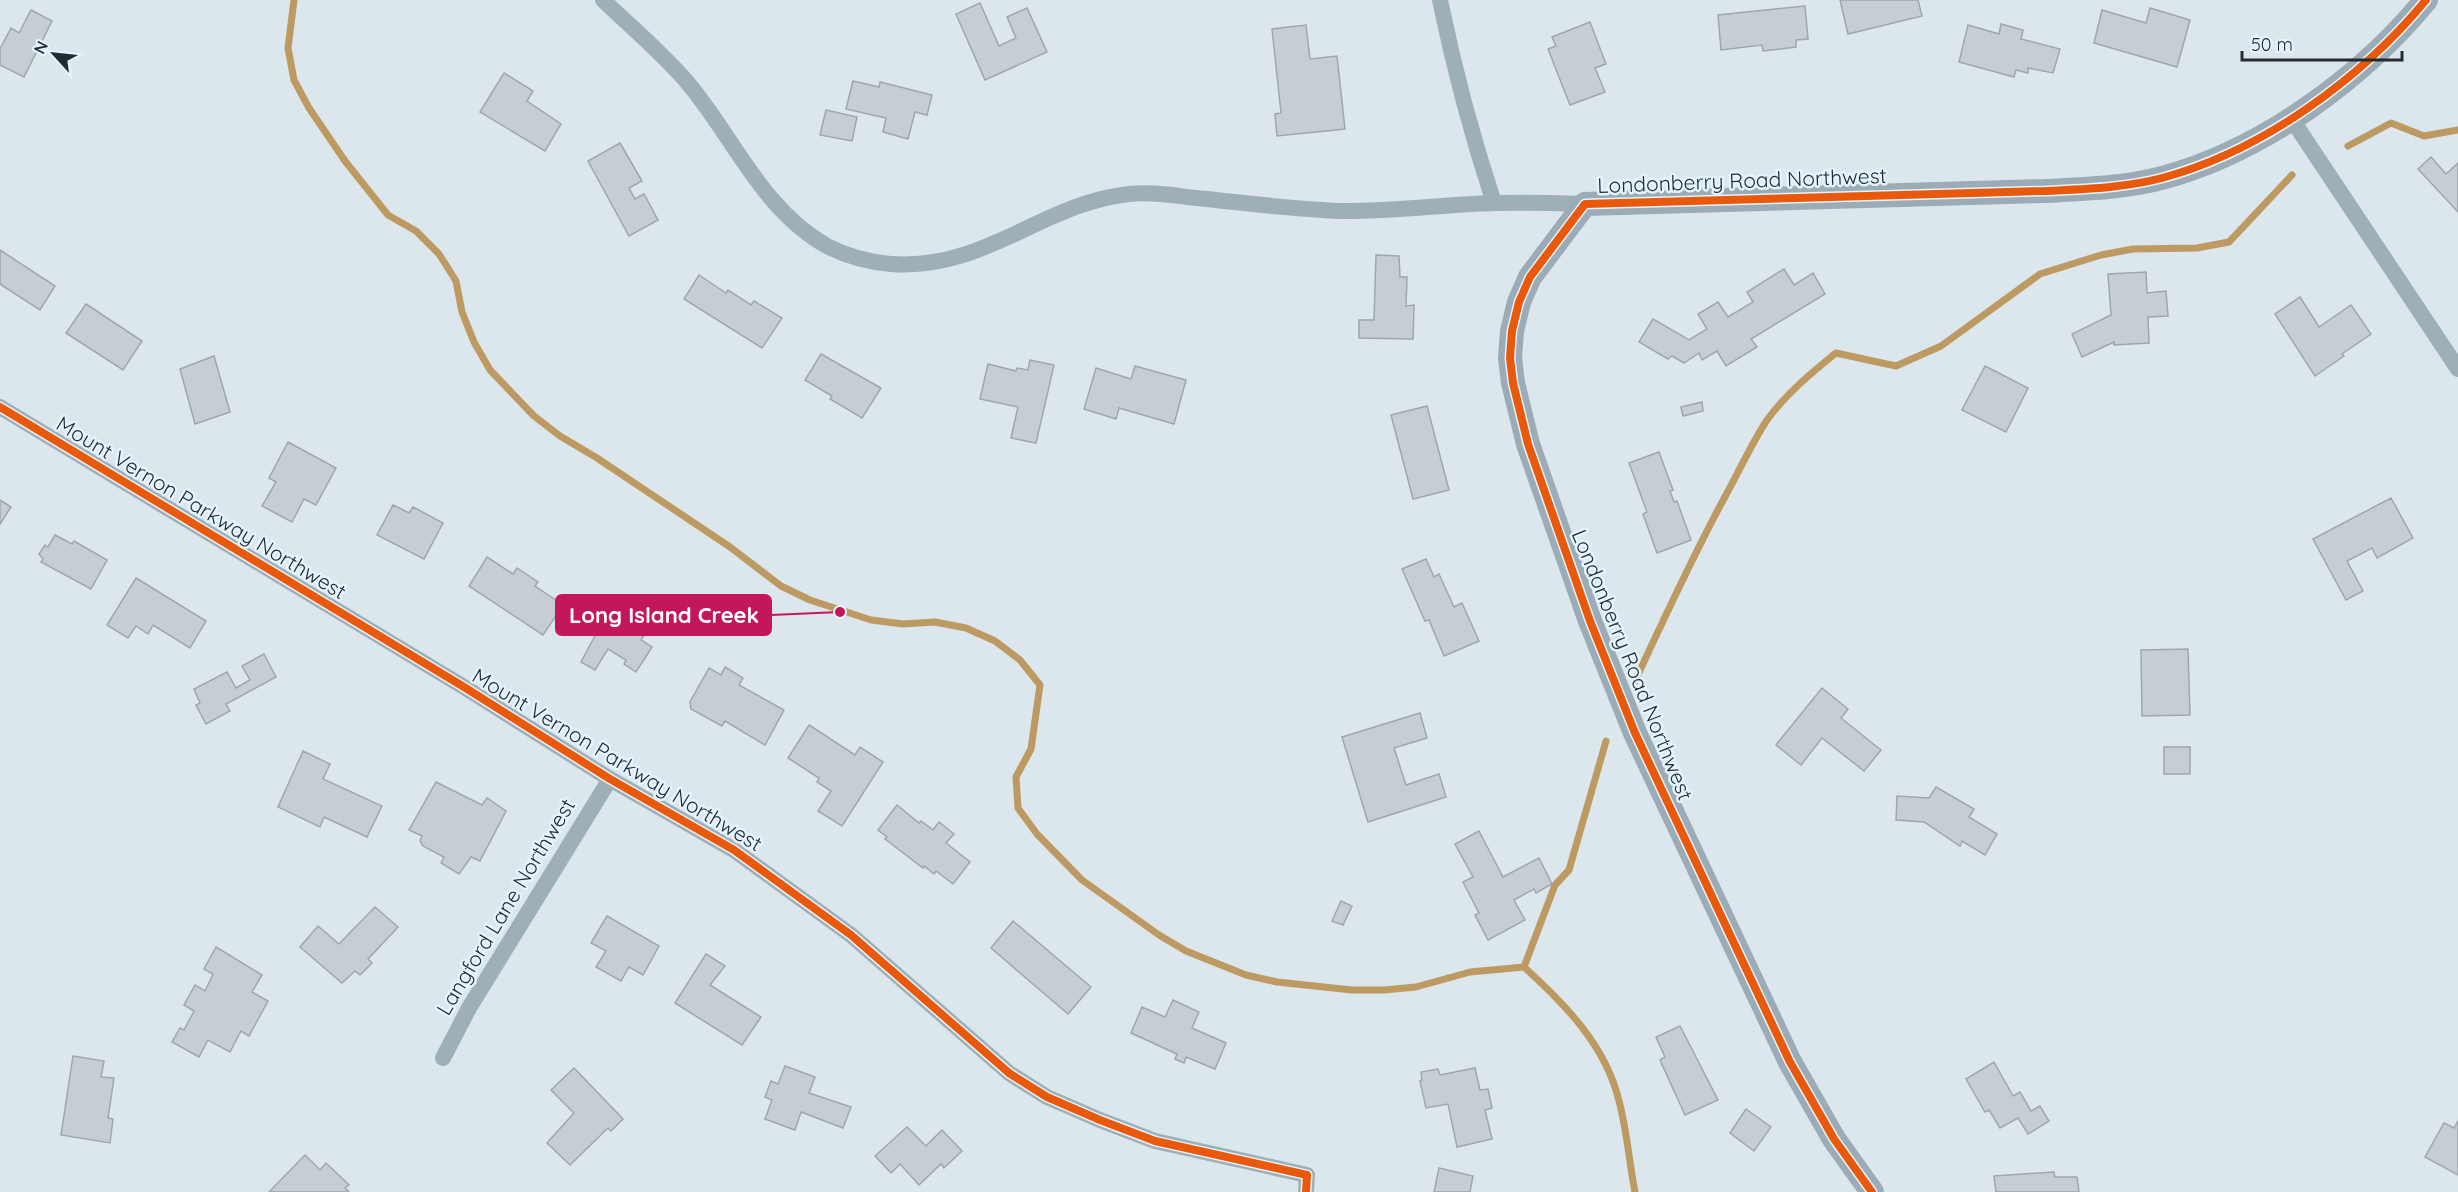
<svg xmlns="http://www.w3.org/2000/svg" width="2458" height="1192" font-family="Quicksand,sans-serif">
	<rect width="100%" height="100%" fill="#dbe6ed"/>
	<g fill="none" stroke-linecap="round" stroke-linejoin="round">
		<g stroke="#be9a63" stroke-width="7">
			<path d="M294,0L288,48L294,80L309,108L345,161L388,215L416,231L439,254L456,281L462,312L474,342L490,370L534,416L560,436L597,458L730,547L781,586L810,600L871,620L903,624L935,622L966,628L995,641L1020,660L1040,685L1031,749L1016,777L1018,808L1037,834L1082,880L1159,935L1186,951L1246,975L1277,982L1352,990H1384L1416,987L1470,972L1524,967C1565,1004 1606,1046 1619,1101C1627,1130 1629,1162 1635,1192"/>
			<path d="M2348,146L2391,123L2424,136L2458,130"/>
			<path d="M1634,683C1664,619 1693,555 1727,493C1740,469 1752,443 1767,420C1786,394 1811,373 1836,353L1896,366L1941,346L2040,274L2101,255L2133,249L2197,248L2229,242L2292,175"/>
			<path d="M1524,967L1555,885L1569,870L1606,741"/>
		</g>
	</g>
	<g fill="#c6ced4" stroke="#9fa7ad" stroke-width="1.5">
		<path d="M1840,0H1918L1922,16L1848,34Z"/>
		<path d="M980,3L999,46L1016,38L1007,17L1027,8L1047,52L985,80L956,14Z"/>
		<path d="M1805,6L1808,39L1796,40V47L1763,51L1762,45L1721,50L1718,15Z"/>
		<path d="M2150,8L2190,20L2177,67L2094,43L2102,10L2146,23Z"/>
		<path d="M31,10L52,21L24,77L0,65V49L11,28L19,33Z"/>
		<path d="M1590,22L1606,64L1595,68L1605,92L1570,105L1548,49L1556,46L1552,37Z"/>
		<path d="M2001,24L2023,30L2021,39L2060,49L2053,73L2028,68V73L2016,70L2014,77L1959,62L1968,25L1999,34Z"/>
		<path d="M1306,25L1310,59L1337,56L1345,129L1277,136L1275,114L1281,113L1272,29Z"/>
		<path d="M504,73L533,91L527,101L561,124L545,151L480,112Z"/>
		<path d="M853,81L879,87L880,82L932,95L927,115L915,112L908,139L883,132L886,118L846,109Z"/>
		<path d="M826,110L857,117L852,141L820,135Z"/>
		<path d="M620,143L642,181L629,188L635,199L644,194L658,220L629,236L588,161Z"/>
		<path d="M2431,157L2446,174L2458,163V212L2418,169Z"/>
		<path d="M0,250L55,286L40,310L0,284Z"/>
		<path d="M1376,255L1399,256L1400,277H1407L1406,306L1414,305L1413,339L1359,338V320H1374Z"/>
		<path d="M1784,269L1794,285L1813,273L1825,294L1751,339L1757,347L1726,366L1717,351L1702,360L1699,353L1684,363L1672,356L1668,359L1639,342L1653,319L1689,340L1707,329L1698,314L1718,302L1728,317L1753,302L1747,292Z"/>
		<path d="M2146,272L2147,293L2166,291L2168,316L2148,317L2149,343L2114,345V342L2082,357L2072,334L2111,315L2108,274Z"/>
		<path d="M699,275L726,293L728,290L751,305L754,301L782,318L762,348L684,299Z"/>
		<path d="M2300,297L2319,327L2351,305L2371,334L2342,354L2344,356L2315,376L2275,314Z"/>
		<path d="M86,304L142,341L123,370L66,333Z"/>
		<path d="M821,354L881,388L862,418L830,399L832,396L805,380Z"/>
		<path d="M214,356L230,412L195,424L180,369Z"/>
		<path d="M1030,360L1054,365L1036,443L1011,438L1018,407L980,399L988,364L1016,371L1017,368L1028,370Z"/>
		<path d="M1135,366L1186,380L1174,424L1119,408L1116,419L1084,409L1096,368L1131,379Z"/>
		<path d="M1985,366L2028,388L2006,432L1962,410Z"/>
		<path d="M1702,402L1703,411L1683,416L1681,407Z"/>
		<path d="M1427,406L1449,490L1413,499L1391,415Z"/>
		<path d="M288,442L336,468L316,505L304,499L292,522L262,506L276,482L269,478Z"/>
		<path d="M1659,452L1673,490L1670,491L1674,502L1677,501L1691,540L1657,553L1643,514L1647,512L1629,463Z"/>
		<path d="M2391,498L2413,538L2377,558L2372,548L2347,561L2363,591L2346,600L2313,539Z"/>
		<path d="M0,500L11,507L0,524Z"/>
		<path d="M393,505L409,513L413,507L443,523L424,559L377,535Z"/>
		<path d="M55,535L72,544L74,541L107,560L91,589L41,562L43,559L39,554L45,545L48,547Z"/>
		<path d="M487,557L513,574L517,568L538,582L535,586L563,605L543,635L469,586Z"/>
		<path d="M1426,559L1434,577L1439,574L1454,607L1462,603L1479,641L1444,656L1429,620L1425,621L1402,569Z"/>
		<path d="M136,578L206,621L190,648L153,625L148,634L136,626L128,638L107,625Z"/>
		<path d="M616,618L644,635L641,640L652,647L636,672L624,664L626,660L608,649L595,670L581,662L603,621L611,626Z"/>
		<path d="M2188,649L2190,715L2142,716L2141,650Z"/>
		<path d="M264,654L276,677L226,704L230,711L206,724L196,705L200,703L194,689L227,672L236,688L250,680L242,666Z"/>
		<path d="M725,667L743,678L739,685L784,710L765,745L725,721L722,726L691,709L690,702L709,668L721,675Z"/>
		<path d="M1822,688L1848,709L1841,718L1881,750L1864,771L1822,738L1801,765L1776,745Z"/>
		<path d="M1420,713L1427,738L1394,748L1406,785L1439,774L1446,797L1368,822L1342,737Z"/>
		<path d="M809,725L855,755L860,747L883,762L842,826L818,811L831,791L817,782L819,778L788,758Z"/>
		<rect x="2164" y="747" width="26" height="27"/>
		<path d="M303,751L330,764L323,779L382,806L367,837L324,817L320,827L278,807Z"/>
		<path d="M436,782L482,805L487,798L506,811L480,861L471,857L459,874L441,863L444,857L423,846L420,841L422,836L409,830Z"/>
		<path d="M1936,787L1974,809L1969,817L1997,834L1985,855L1962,841L1960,846L1924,822L1896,820L1897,796L1929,798Z"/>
		<path d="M897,805L919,823L921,821L933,830L939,822L954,834L946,843L970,862L953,884L936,871L934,874L924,866L923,868L885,839L887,837L878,830Z"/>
		<path d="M1479,831L1503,877L1539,858L1552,884L1536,893L1534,889L1514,900L1525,920L1488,940L1475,915L1479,913L1463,882L1473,877L1455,844Z"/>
		<path d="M1341,901L1352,906L1343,925L1332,921Z"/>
		<path d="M375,907L398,927L368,959L372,963L360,975L355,971L342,983L300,947L318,926L339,944Z"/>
		<path d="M607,916L659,946L643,975L629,967L621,981L596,967L606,951L591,943Z"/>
		<path d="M1013,921L1091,987L1068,1014L991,948Z"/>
		<path d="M216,947L262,975L252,992L268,1001L249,1036L241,1031L230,1052L208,1040L199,1057L172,1042L180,1028L184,1030L194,1011L184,1005L195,985L205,991L213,974L204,969Z"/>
		<path d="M706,954L725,966L710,985L761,1017L742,1045L675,1003Z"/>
		<path d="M1173,1000L1199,1012L1192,1028L1226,1043L1215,1069L1186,1057L1184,1063L1175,1059L1177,1054L1131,1033L1142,1007L1165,1017Z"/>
		<path d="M1680,1026L1718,1100L1685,1115L1660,1060L1665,1057L1656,1037Z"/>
		<path d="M73,1056L104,1061L101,1077L114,1078L108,1118L113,1119L110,1143L61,1135Z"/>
		<path d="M1994,1062L2013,1096L2020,1092L2031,1111L2040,1106L2049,1121L2028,1134L2018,1118L2000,1128L1989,1110L1985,1112L1966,1079Z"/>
		<path d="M785,1066L815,1077L809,1093L851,1107L843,1128L801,1112L795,1130L765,1119L772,1100L765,1097L771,1081L778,1084Z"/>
		<path d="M574,1068L623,1119L611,1131L608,1128L570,1165L547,1143L574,1113L551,1090Z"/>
		<path d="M1475,1068L1480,1090L1488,1089L1492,1108L1485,1110L1492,1139L1457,1147L1448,1104L1426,1108L1420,1081L1422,1080L1421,1072L1438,1069L1440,1075Z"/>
		<path d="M1746,1109L1771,1127L1754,1151L1730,1133Z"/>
		<path d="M2458,1121V1175L2425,1157L2444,1123L2454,1128Z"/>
		<path d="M907,1127L926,1146L942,1130L962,1151L944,1168L941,1164L919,1185L900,1164L891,1173L875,1156Z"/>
		<path d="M305,1155L320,1170L326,1163L349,1185L345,1188L349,1192H269Z"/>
		<path d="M1439,1168L1473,1176L1470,1192H1434Z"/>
		<path d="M2054,1172L2055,1177H2077L2079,1192H1996L1994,1176Z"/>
	</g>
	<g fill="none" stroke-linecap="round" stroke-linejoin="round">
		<g stroke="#9eafb8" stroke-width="16">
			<path d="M603,0C631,27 661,52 687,82C733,136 762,210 827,246C846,256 869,262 891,264C984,271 1043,203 1129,194C1154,191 1181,197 1207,199C1251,204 1295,209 1340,211C1392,212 1444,204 1496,203C1526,202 1555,203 1585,204"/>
			<path d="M1440,0C1454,69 1472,136 1494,203"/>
			<path d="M2291,118L2458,369"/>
			<path d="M0,407L464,687L610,779L734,850L851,935L1009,1073L1047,1097L1100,1120L1155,1141L1307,1175L1306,1192"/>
			<path d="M443,1058L469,1008L610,779"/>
		</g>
		<path stroke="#9bacb7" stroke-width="24" d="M1872,1192L1834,1139L1790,1062L1635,733L1590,621L1528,444L1513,383L1510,358L1512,331L1519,302L1530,277L1585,204L2045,191C2084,189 2124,188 2162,178C2262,151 2361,79 2426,0"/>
		<defs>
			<g id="cycleway">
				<path d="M0,407L464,687L610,779L734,850L851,935L1009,1073L1047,1097L1100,1120L1155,1141L1307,1175L1306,1192"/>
				<path d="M1872,1192L1834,1139L1790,1062L1635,733L1590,621L1528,444L1513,383L1510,358L1512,331L1519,302L1530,277L1585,204L2045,191C2084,189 2124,188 2162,178C2262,151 2361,79 2426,0"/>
			</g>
		</defs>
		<use href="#cycleway" stroke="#e4f4fe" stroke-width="11"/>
		<use href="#cycleway" stroke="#e8590c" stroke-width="8"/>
	</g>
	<g text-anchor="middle" stroke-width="5" stroke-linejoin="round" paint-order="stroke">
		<g font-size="21" fill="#252c31" stroke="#e4f4fe">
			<text transform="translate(1742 181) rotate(-2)" y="7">Londonberry Road Northwest</text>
			<text transform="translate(201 508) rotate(31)" y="7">Mount Vernon Parkway Northwest</text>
			<text transform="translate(1632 665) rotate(68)" y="7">Londonberry Road Northwest</text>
			<text transform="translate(617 760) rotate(31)" y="7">Mount Vernon Parkway Northwest</text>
			<text transform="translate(506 907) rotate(-59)" y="7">Langford Lane Northwest</text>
		</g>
	</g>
	<path fill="none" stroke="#c2185b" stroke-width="2" d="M840 612L771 615"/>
	<circle fill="#c2185b" stroke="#e4f4fe" stroke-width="2" cx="840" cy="612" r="6"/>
	<rect fill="#c2185b" stroke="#c2185b" stroke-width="2" x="556" y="595" width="215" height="40" rx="6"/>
	<g font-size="22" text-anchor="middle" font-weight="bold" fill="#fff">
		<text x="664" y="623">Long Island Creek</text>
	</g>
	<g transform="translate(54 54) rotate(297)" stroke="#e4f4fe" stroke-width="4.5" paint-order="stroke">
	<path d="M0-4.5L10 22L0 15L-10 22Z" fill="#252c31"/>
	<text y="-9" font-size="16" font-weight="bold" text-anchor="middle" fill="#252c31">N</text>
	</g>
	<path d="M2242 51v9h160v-9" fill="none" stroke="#252c31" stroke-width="3"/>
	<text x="2251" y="51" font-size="18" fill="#252c31" stroke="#e4f4fe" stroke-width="4.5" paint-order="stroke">50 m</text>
</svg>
